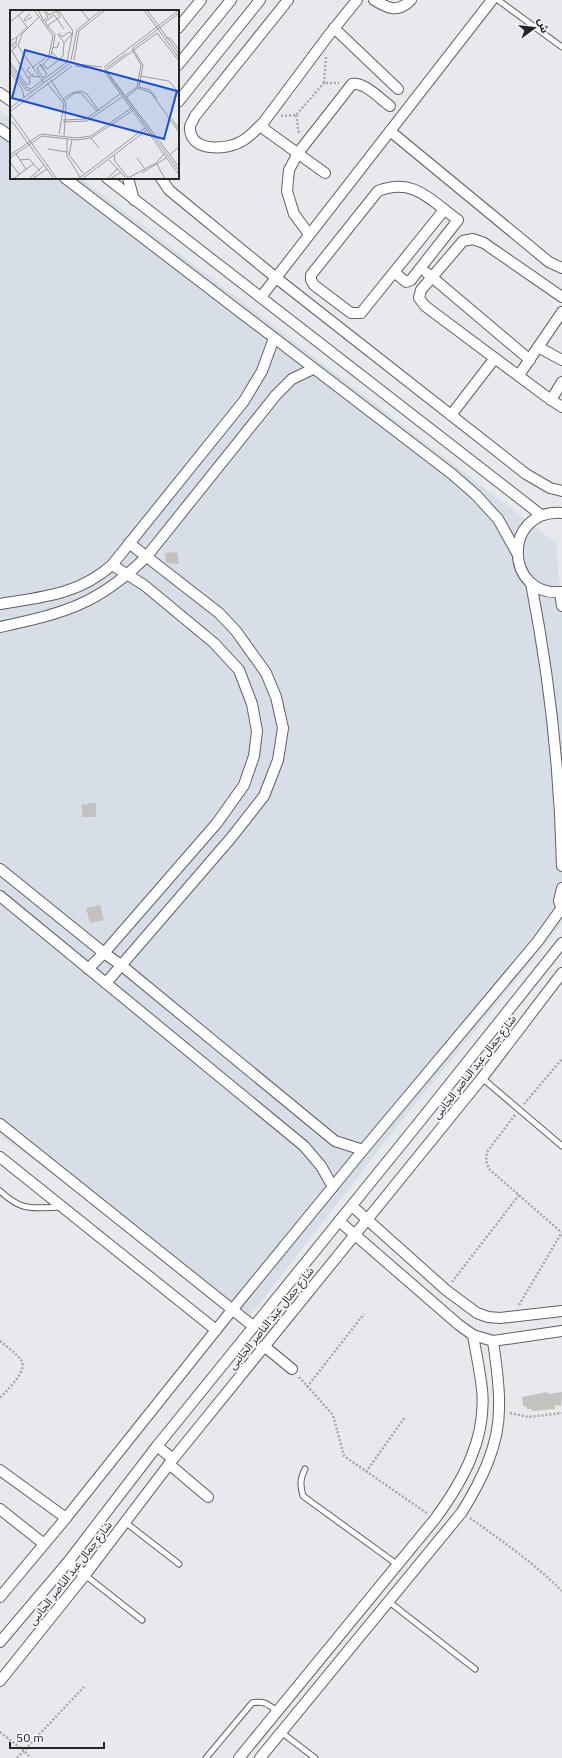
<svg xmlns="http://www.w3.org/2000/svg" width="562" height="1758" font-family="'IBM Plex Sans','Noto Sans Arabic',sans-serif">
	<rect width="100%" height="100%" fill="#e7e9ec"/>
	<path fill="#d7dee7" d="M0,110L11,120V178H81L556,543L562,615V921L558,928L387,1139L247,1320L0,1135Z"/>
	<g fill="#c4c2bf">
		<path d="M177,552L179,564L166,563L165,553Z"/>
		<path d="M88,803H96V817H82V804L87,805Z"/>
		<path d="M100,905L104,920L90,923L86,908Z"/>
		<path d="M547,1392L548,1394L562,1392L561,1406L555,1405V1409L532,1411V1409H527L526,1406H523L522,1397Z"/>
	</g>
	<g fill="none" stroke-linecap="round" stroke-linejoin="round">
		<defs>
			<g id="lane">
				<path d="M498,0L562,47"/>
				<path d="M482,1078L562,1146"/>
				<path d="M0,1191C23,1212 31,1208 60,1207"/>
				<path d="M305,1469C300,1479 300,1485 303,1496L398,1565"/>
				<path d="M125,1522L179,1564"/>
				<path d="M85,1575L142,1620"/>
				<path d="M388,1601L475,1669"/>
				<path d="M281,1732L315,1758"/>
				<path d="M206,1758L252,1703C264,1700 269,1705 278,1712"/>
			</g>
			<g id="street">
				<path d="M374,0C389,9 398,13 411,0"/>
				<path d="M178,28L201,0"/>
				<path d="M334,28L398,89"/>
				<path d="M178,65L231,0"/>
				<path d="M0,93L11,101"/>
				<path d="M178,102L260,0"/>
				<path d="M263,123C257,128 250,137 242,141C228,150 189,153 190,127C190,124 194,119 195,116L288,0"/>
				<path d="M0,129L11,137"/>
				<path d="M390,131L549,262L562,268"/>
				<path d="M325,173L264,129L263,123L328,36L357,0"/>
				<path d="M65,178L452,474L476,495L498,519L517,553"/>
				<path d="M107,178L541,515"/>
				<path d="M128,178L134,200"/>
				<path d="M161,178L169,190L275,277L526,474L550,488L562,491"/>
				<path d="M309,234L294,214L287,191L289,170L298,153L352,84C365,82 380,99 390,106"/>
				<path d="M394,272L406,282L411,280L458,220C430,200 414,177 378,191L311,275V280L314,285L351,313H361L444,210"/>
				<path d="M427,273L530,360"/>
				<path d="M261,297L492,0"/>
				<path d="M538,347L562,360"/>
				<path d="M519,375L562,312"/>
				<path d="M562,382L551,400L562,407"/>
				<path d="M551,400L425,306L419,298L421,290L463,241L473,239L484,243L562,297"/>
				<path d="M451,415L495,358"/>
				<path d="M562,513C501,509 505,598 562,592"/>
				<path d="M531,583C549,675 560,771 562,866"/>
				<path d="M560,592L562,606"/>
				<path d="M0,604C42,597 78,595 112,565L244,401L262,371L274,338"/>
				<path d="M0,627C65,613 99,604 147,556L276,395L292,379L313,369"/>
				<path d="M0,869L104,953L121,965L335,1141L363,1150"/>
				<path d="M562,888L559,901L562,910"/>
				<path d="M0,896L304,1146L321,1166L333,1187"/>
				<path d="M88,969L104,953L217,823L244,785L254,756L257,731L252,704L239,670L214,643L144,585L112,565"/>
				<path d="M106,983L231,838L264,796L278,760L283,728L276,697L266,673L236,631L219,613L129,543"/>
				<path d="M0,1124L253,1326"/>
				<path d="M0,1157L216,1330"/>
				<path d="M352,1206L446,1290L477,1313L488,1317L500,1318L562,1311"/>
				<path d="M339,1221L459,1325L473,1335L493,1341L562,1331"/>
				<path d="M264,1346L292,1369"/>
				<path d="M157,1446L173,1459"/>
				<path d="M169,1464L208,1497"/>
				<path d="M0,1470L66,1518"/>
				<path d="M0,1509L44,1544"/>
				<path d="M68,1562L85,1575"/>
				<path d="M0,1597L66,1518L232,1310L363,1150L538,941L561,909"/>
				<path d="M0,1642L68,1562L157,1446L421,1120L562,943"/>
				<path d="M0,1681L85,1575L173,1459L482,1078L562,973"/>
				<path d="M239,1758L435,1519C463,1481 487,1438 482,1389C480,1371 476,1353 473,1335"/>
				<path d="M260,1758L462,1512C481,1481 499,1446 499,1409C500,1386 496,1363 493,1341"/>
			</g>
		</defs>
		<use href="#lane" stroke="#606164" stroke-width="7"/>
		<use href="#street" stroke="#606164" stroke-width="12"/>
		<g stroke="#a6a8aa" stroke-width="2.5" stroke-dasharray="2 2" stroke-linecap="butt">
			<path d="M326,57L324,83H339"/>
			<path d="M296,115L299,134"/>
			<path d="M281,116L296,115L324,83"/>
			<path d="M524,1104L562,1059"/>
			<path d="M515,1115L487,1152L486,1161L489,1169L561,1232"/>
			<path d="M452,1282L519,1195"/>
			<path d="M519,1305L562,1232"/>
			<path d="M0,1341C7,1347 16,1353 21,1360C29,1370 7,1390 0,1398"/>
			<path d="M299,1377L333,1415L344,1456L428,1514"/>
			<path d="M307,1387L364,1314"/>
			<path d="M510,1413L528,1417L562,1413"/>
			<path d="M366,1472L405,1417"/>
			<path d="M470,1518C502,1541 534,1563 562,1591"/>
			<path d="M0,1732L23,1750L31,1758"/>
			<path d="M17,1758L84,1687"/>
		</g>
		<use href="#lane" stroke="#fff" stroke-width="5"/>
		<use href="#street" stroke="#fff" stroke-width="10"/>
	</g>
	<g text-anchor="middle" stroke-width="4" stroke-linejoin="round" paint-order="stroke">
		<g font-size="11" fill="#242526" stroke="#f4f6f9">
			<text transform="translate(474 1067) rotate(-52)" y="4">شارع جمال عبد الناصر الجانبى</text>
			<text transform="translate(271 1318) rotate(-51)" y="4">شارع جمال عبد الناصر الجانبى</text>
			<text transform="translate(70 1573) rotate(-52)" y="4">شارع جمال عبد الناصر الجانبى</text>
		</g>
	</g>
	<g transform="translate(10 10)">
		<rect width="169" height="169" fill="#e7e9ec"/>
		<path fill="none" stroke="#999b9d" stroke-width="1" d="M28,0L34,11M71,0L79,10M134,0L169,48M137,0L169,44M37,2L39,5L47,1M20,4L14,9L15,11L22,7M29,7L12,24L8,36L34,73M47,9L44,5L35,12L45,25L43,37L47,38L49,32M47,9L54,19M0,12L15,0M32,12L38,7L34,0M37,16L50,7L46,0M48,24L54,33L62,24L59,22L52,27L49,23M7,27L17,17L8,5M156,28H160L169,40M0,31L7,27L6,32M43,37L41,46L33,54L37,59L49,50M122,39L169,3M2,41L18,68L24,64M0,42L6,37V32L2,34L4,38M42,42L49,50L53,46L54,33M61,50L67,20L91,0M64,50L69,21L95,0M0,52L17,75L20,73L19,68M66,54L92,57M0,55L16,77L21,79L57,52L63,21L48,0M30,55L37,64L33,68L27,58L31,54L35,61M65,56L92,60M20,57L17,60L22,66L29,67M94,57L169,0M22,58L39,45L43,26L24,0M0,59L16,80L21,81M95,59L169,157M95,59L117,43M95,60L169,161M97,60L147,23L169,51M94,61L169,165M0,62L12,79L14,87M130,66L159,71L169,83M41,70L56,94L54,126M37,73L54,94L49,124M129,77L140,80L147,89M128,78L141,83L169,122M116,85L127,77L131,55L122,40M117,87L129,77L133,55L123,39M53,89L62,83L71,81L77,84L89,101M54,91L65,83H71L87,101M0,98L59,54M1,101L62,56M0,103L47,169M162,109L169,119M53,110L76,109L110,84M0,111L4,114L44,169M53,112L77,111L112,87M81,128L89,138M57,129V146L70,167M62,130L59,145L73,163M38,139L57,142M6,144L16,159M0,145L31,124L66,128L81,126L123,97M104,145L105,151L119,169M159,145L169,137M0,148L32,126L66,130L81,128L122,101M127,148L135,159M10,150L19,149L30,161M99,150L117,169M0,152L9,164M147,154L155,169M132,163L156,148M118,168L146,153L154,144M3,169L23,154M19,169L34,155M22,169L37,159M68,169L135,118M72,169L137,120M97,169L108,158M100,169L111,162"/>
		<path fill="#1d4ed8" fill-opacity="0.15" stroke="#1d4ed8" stroke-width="2" d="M15,40L167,81L154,129L2,88Z"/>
		<rect width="169" height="169" fill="none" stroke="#242526" stroke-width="2"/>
	</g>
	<g transform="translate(534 28) rotate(75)" stroke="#f4f6f9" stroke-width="3" paint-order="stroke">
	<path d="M0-3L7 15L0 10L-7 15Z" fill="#242526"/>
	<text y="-6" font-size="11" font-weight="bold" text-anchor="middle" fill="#242526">ش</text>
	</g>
	<path d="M10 1742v6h94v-6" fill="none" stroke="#242526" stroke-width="2"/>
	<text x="16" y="1742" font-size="12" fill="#242526" stroke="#f4f6f9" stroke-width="3" paint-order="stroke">50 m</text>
</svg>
